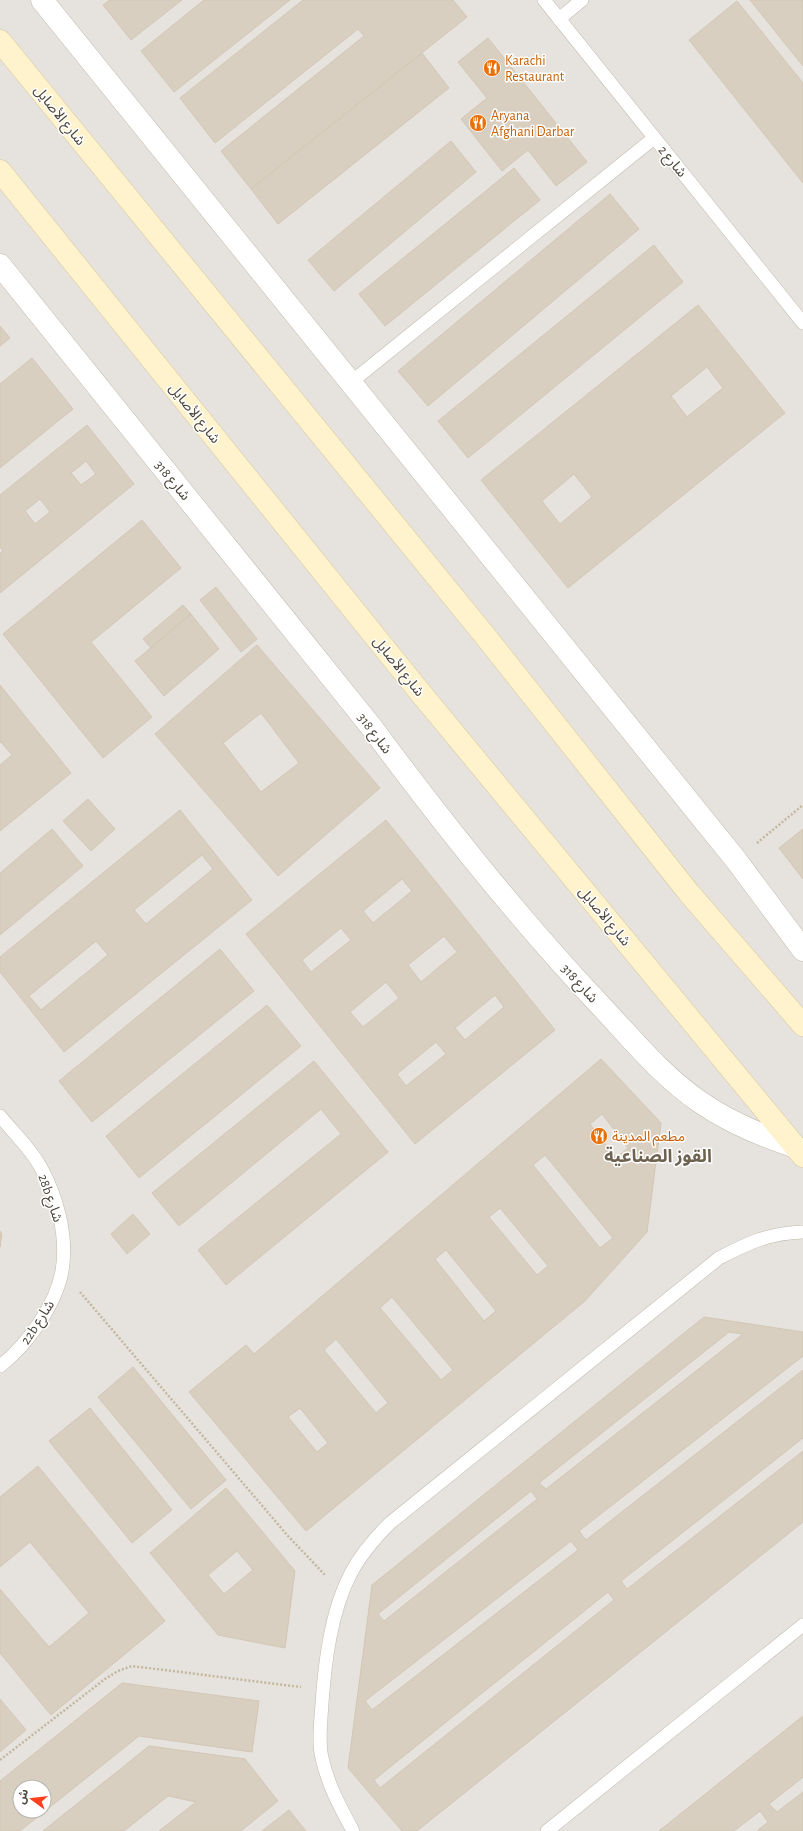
<svg xmlns="http://www.w3.org/2000/svg" width="803" height="1831" font-family="'Alegreya Sans','Noto Sans Arabic',sans-serif">
	<rect width="100%" height="100%" fill="#f6f3ec"/>
	<path fill="#e6e2dd" fill-rule="evenodd" d="M0,0H803V1831H0ZM20,1787H44V1811H20Z"/>
	<g fill="#d8cfc1" stroke="#d3c7b4" fill-rule="evenodd">
		<path d="M110,0H182L131,40L103,5Z"/>
		<path d="M204,0H290L174,92L141,51Z"/>
		<path d="M303,0H453L467,17L251,189L221,151L364,36L358,29L215,143L180,98Z"/>
		<path d="M750,0H803V66Z"/>
		<path d="M737,1L803,83V183L689,40Z"/>
		<path d="M488,38L587,162L556,186L528,150L502,171L461,119L487,98L458,62Z"/>
		<path d="M422,53L449,88L278,224L251,189Z"/>
		<path d="M451,141L476,172L334,291L308,260Z"/>
		<path d="M514,168L540,200L385,326L359,294Z"/>
		<path d="M610,194L639,229L428,406L398,371Z"/>
		<path d="M654,245L683,282L468,458L438,421Z"/>
		<path d="M698,305L785,413L568,588L481,480ZM707,367L723,388L687,417L671,396ZM574,474L592,497L560,524L542,501Z"/>
		<path d="M0,326L10,338L0,346Z"/>
		<path d="M32,358L73,409L0,468V384Z"/>
		<path d="M87,425L134,484L0,593V553L3,551L0,547V495ZM86,461L96,474L81,485L71,473ZM40,499L50,512L35,524L25,511Z"/>
		<path d="M142,520L181,568L91,642L152,717L103,758L3,634Z"/>
		<path d="M216,587L257,639L241,652L200,600Z"/>
		<path d="M183,605L191,614L151,648L143,639Z"/>
		<path d="M191,614L219,649L164,696L135,661Z"/>
		<path d="M257,645L380,788L278,876L155,734ZM261,713L299,763L261,792L223,743Z"/>
		<path d="M0,685L71,773L0,831V765L12,755L1,742L0,743Z"/>
		<path d="M88,799L115,829L91,851L63,821Z"/>
		<path d="M180,810L252,900L64,1052L0,972V957ZM202,855L213,869L146,924L134,910ZM96,941L108,955L41,1010L29,996Z"/>
		<path d="M386,820L555,1030L415,1144L246,934ZM402,879L412,891L373,923L363,911ZM341,928L351,940L311,972L302,960ZM444,936L457,952L421,982L408,965ZM386,982L399,998L363,1027L350,1012ZM495,995L504,1007L465,1040L455,1028ZM436,1042L446,1054L406,1086L397,1074Z"/>
		<path d="M52,829L83,866L0,935V873Z"/>
		<path d="M803,829V879L779,848Z"/>
		<path d="M220,949L254,991L92,1122L59,1081Z"/>
		<path d="M267,1005L301,1046L139,1178L106,1136Z"/>
		<path d="M601,1059L661,1123L647,1232L585,1301L306,1531L189,1392L246,1345L254,1354ZM602,1114L628,1148L616,1158L590,1124ZM545,1155L613,1238L600,1248L533,1165ZM500,1208L548,1266L537,1275L489,1217ZM446,1250L496,1311L484,1321L435,1259ZM392,1297L453,1370L441,1380L380,1308ZM336,1339L388,1403L376,1413L324,1350ZM300,1408L328,1443L317,1452L288,1417Z"/>
		<path d="M314,1061L388,1152L226,1285L198,1250L341,1134L321,1109L179,1226L152,1193Z"/>
		<path d="M133,1214L150,1234L127,1254L111,1234Z"/>
		<path d="M0,1231L2,1234L0,1247Z"/>
		<path d="M704,1317L803,1332V1356L579,1531L586,1540L803,1370V1438L621,1581L627,1589L803,1451V1522L417,1831H402L348,1768L372,1585ZM729,1332L743,1334L546,1489L539,1483ZM531,1491L537,1499L384,1621L378,1614ZM571,1541L578,1550L372,1710L365,1701ZM608,1592L614,1600L380,1788L374,1780Z"/>
		<path d="M133,1367L226,1480L191,1509L98,1397Z"/>
		<path d="M90,1408L172,1510L132,1543L49,1441Z"/>
		<path d="M38,1466L165,1621L51,1715L0,1653V1589L49,1647L89,1613L30,1542L0,1567V1497Z"/>
		<path d="M226,1488L295,1571L285,1648L218,1635L150,1553ZM237,1551L253,1570L224,1594L208,1575Z"/>
		<path d="M122,1683L259,1701L252,1752L139,1736L20,1831H0V1781ZM20,1787H44V1811H20Z"/>
		<path d="M0,1699L26,1730L0,1752Z"/>
		<path d="M803,1716V1777L769,1804L777,1812L803,1792V1831H757L768,1822L760,1811L734,1831H659Z"/>
		<path d="M149,1746L245,1759L278,1801L241,1831H159L196,1802L168,1796L124,1831H43Z"/>
		<path d="M289,1810L306,1831H262Z"/>
	</g>
	<g fill="none" stroke-linecap="round" stroke-linejoin="round">
		<defs>
			<g id="service">
				<path d="M544,0L803,323"/>
				<path d="M559,19L582,0"/>
				<path d="M350,383L654,138"/>
				<path d="M0,1116C13,1132 30,1148 40,1166C57,1196 68,1236 62,1271C56,1305 27,1345 0,1366"/>
				<path d="M353,1831C340,1807 328,1785 322,1758C318,1742 321,1721 322,1703C325,1661 331,1611 351,1573C361,1554 375,1538 390,1523L719,1258C748,1243 769,1233 803,1232"/>
				<path d="M547,1831L803,1625"/>
			</g>
			<g id="minor">
				<path d="M42,0L736,860L803,950"/>
				<path d="M0,265L373,729C444,825 518,918 600,1005C632,1039 662,1076 700,1102C730,1123 762,1136 796,1147"/>
			</g>
			<g id="secondary">
				<path d="M0,41L486,637L689,893L803,1025"/>
				<path d="M0,171L419,691L803,1156"/>
			</g>
		</defs>
		<use href="#service" stroke="#c2bbae" stroke-width="14"/>
		<use href="#minor" stroke="#c2bbae" stroke-width="23"/>
		<use href="#secondary" stroke="#d6c79b" stroke-width="23"/>
		<g stroke="#c4b79f" stroke-width="2.5" stroke-dasharray="2 2" stroke-linecap="butt">
			<path d="M757,843L803,805"/>
			<path d="M80,1292L288,1536L325,1575"/>
			<path d="M0,1760L105,1679L118,1671L132,1666L301,1687"/>
		</g>
		<use href="#service" stroke="#fff" stroke-width="13"/>
		<use href="#minor" stroke="#fff" stroke-width="22"/>
		<use href="#secondary" stroke="#fff3cd" stroke-width="22"/>
	</g>
	<defs>
		<symbol id="restaurant-disc" viewBox="-11 -11 22 22"><circle r="9.5" fill="#e8710a" stroke="#fff"/><path d="M-5-6h1v4h1v-4h1v4h1v-4h1v5L-1.5 .5V6h-2V.5L-5-1ZM5-6V6H3V1.5H1.5Q1.5-4 5-6Z" fill="#fff"/></symbol>
	</defs>
	<g fill-rule="evenodd">
		<use href="#restaurant-disc" x="482" y="58" width="20" height="20"/>
		<use href="#restaurant-disc" x="468" y="113" width="20" height="20"/>
		<use href="#restaurant-disc" x="589" y="1126" width="20" height="20"/>
	</g>
	<g text-anchor="middle" stroke-width="3" stroke-linejoin="round" paint-order="stroke">
		<g font-size="14" fill="#c56008" stroke="#fff" text-anchor="start">
			<text x="505" y="65">Karachi<tspan x="505" dy="16">Restaurant</tspan></text>
			<text x="491" y="120">Aryana<tspan x="491" dy="16">Afghani Darbar</tspan></text>
			<text x="612" y="1141">مطعم المدينة</text>
		</g>
		<g font-size="14" fill="#4b4439" stroke="#fff">
			<text transform="translate(60 115) rotate(51)" y="5">شارع الأصايل</text>
			<text transform="translate(673 161) rotate(51)" y="5">شارع 2</text>
			<text transform="translate(195 413) rotate(51)" y="5">شارع الأصايل</text>
			<text transform="translate(173 480) rotate(51)" y="5">شارع 318</text>
			<text transform="translate(399 666) rotate(51)" y="5">شارع الأصايل</text>
			<text transform="translate(375 733) rotate(53)" y="5">شارع 318</text>
			<text transform="translate(605 916) rotate(50)" y="5">شارع الأصايل</text>
			<text transform="translate(580 983) rotate(48)" y="5">شارع 318</text>
			<text transform="translate(51 1198) rotate(71)" y="5">28b شارع</text>
			<text transform="translate(37 1322) rotate(-57)" y="5">22b شارع</text>
		</g>
		<g font-size="18" font-weight="bold" fill="#6e6250" stroke="#fff">
			<text x="658" y="1162">القوز الصناعية</text>
		</g>
	</g>
	<g transform="translate(32 1799) rotate(285)"><circle r="19" fill="#ffffff" stroke="#b7b4b0"/>
	<path d="M0-3L7 15L0 10L-7 15Z" fill="#fc3f1d"/>
	<text y="-6" font-size="11" font-weight="bold" text-anchor="middle" fill="#4b4439">ش</text>
	</g>
</svg>
